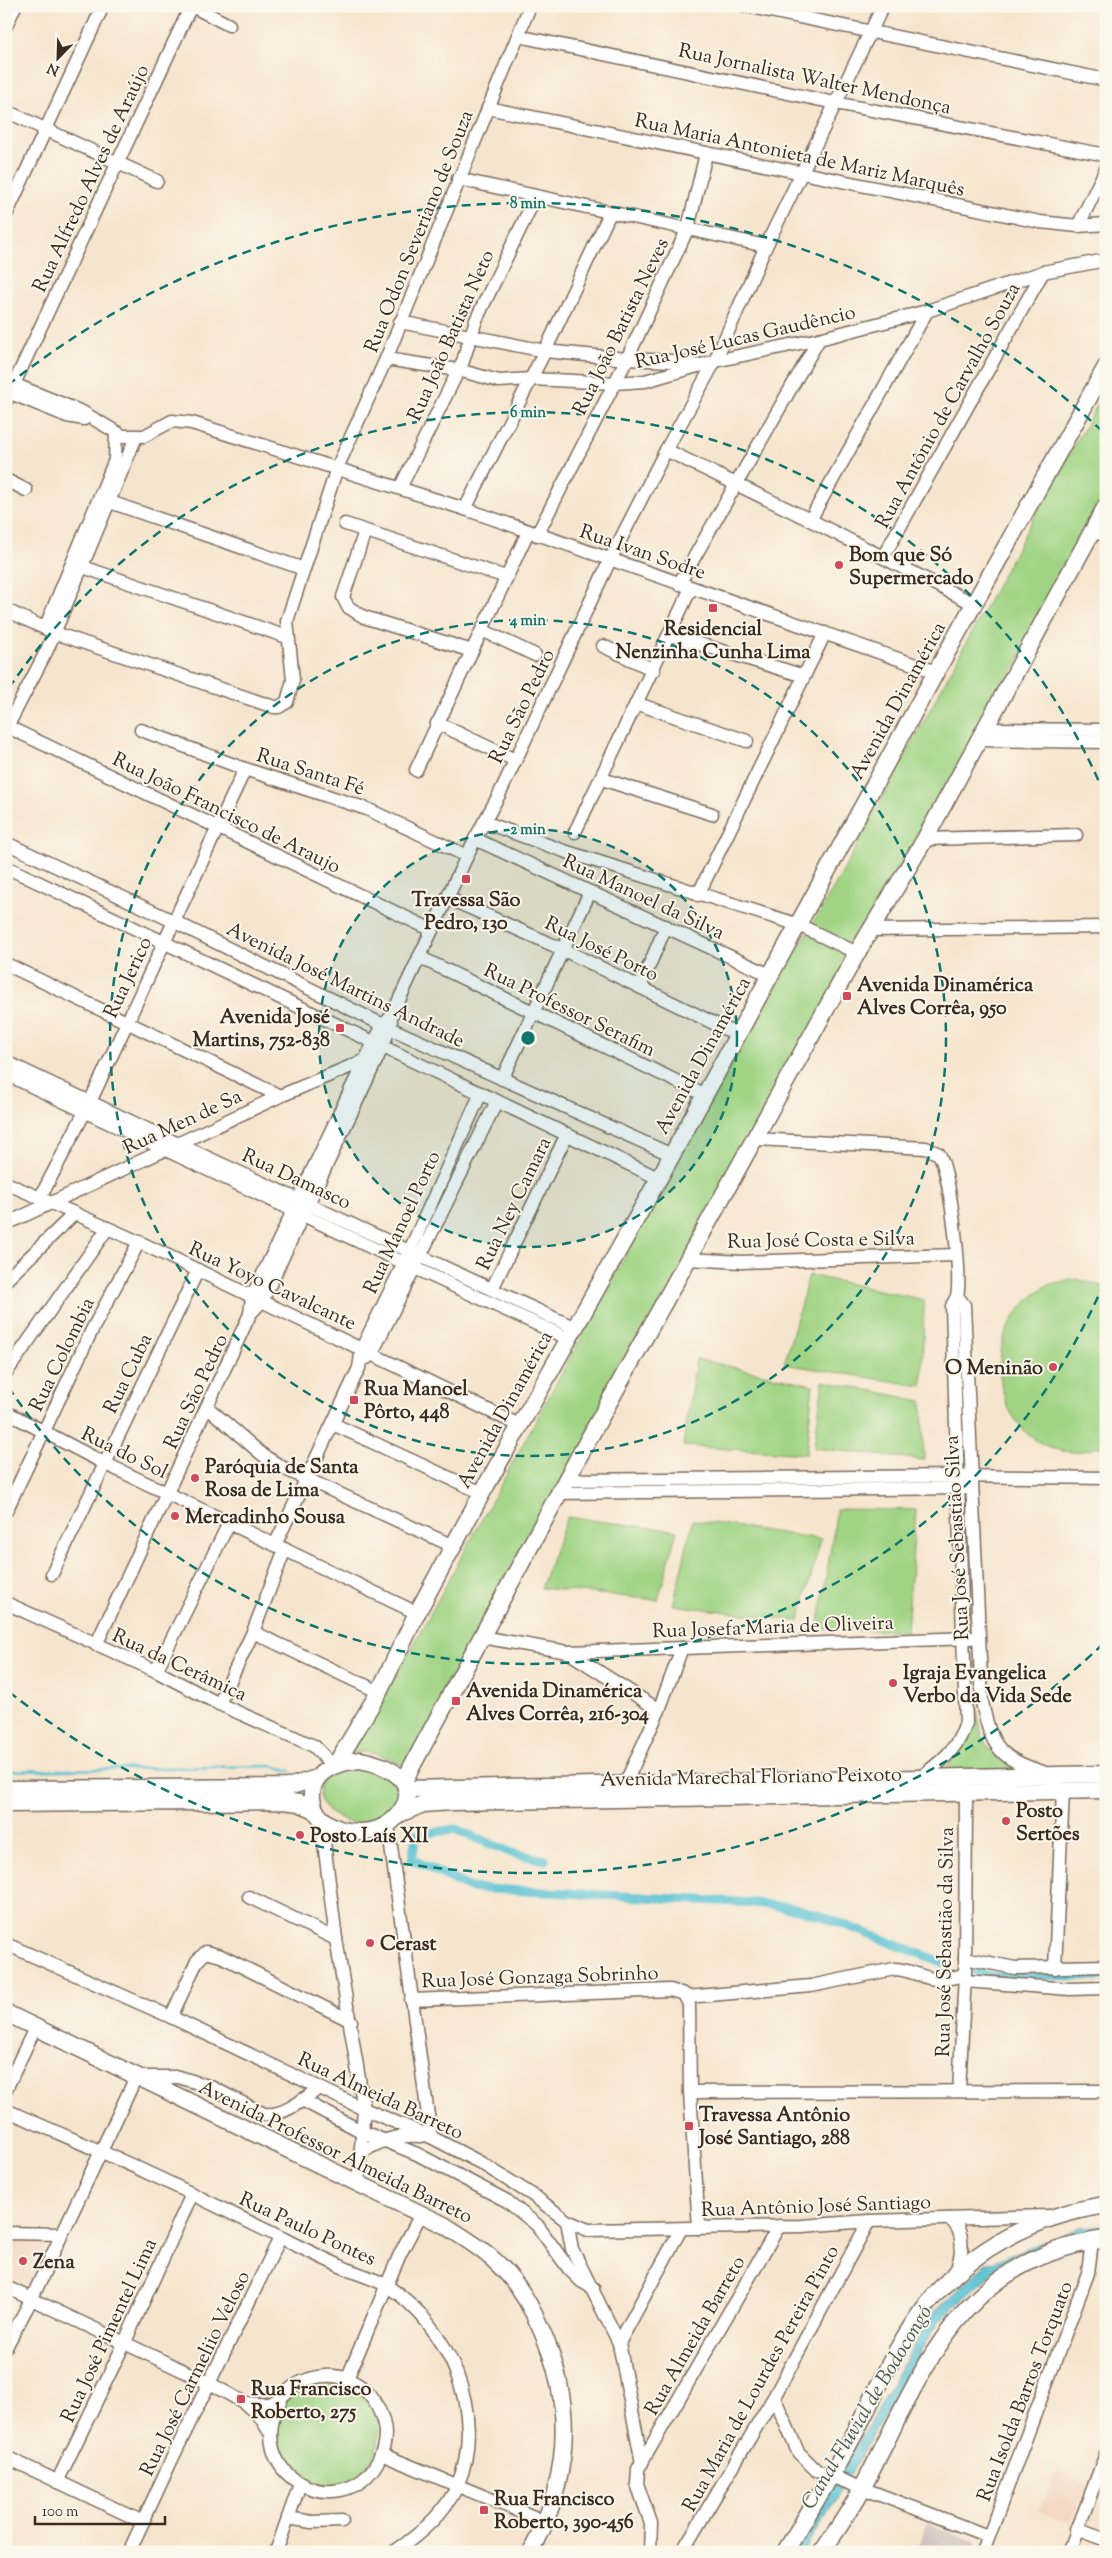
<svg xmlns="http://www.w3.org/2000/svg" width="1112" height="2558" font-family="'Sorts Mill Goudy',serif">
	<rect width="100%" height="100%" fill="#fbf7ec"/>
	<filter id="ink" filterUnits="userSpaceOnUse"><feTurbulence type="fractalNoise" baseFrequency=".02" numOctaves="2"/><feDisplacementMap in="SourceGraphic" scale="10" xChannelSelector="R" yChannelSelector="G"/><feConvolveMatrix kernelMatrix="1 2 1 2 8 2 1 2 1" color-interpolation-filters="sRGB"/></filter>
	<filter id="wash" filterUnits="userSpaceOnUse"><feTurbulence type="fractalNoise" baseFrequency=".0096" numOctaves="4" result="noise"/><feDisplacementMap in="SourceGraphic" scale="20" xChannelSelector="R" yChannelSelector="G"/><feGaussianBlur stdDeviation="1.12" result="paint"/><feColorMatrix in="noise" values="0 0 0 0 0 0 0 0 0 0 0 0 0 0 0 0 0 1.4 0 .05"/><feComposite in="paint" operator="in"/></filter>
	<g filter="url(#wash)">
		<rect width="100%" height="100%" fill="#f6e5ce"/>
		<g fill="#f3d4bf">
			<path d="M6,2239L48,2240L28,2292L6,2281Z"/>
			<path d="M1057,2471L1087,2484L1070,2524L1039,2511Z"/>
		</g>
		<path fill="#cfc0bb" d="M927,2523L977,2543L974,2552H916Z"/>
		<g fill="#a0d484" stroke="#6e7f51">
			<path d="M1106,390V502L407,1768C392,1758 370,1748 351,1754L409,1653L717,1088L840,877L1049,489Z"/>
			<path d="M809,1275L924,1300L922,1386L784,1364Z"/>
			<path d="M1076,1279L1106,1287V1445C1095,1448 1083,1452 1072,1452C1011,1449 985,1378 1008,1328C1016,1311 1031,1296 1046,1286C1054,1282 1067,1281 1076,1279Z"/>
			<path d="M696,1359L813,1385L806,1454L683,1446Z"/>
			<path d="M823,1381L922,1401L924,1460L814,1448Z"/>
			<path d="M837,1509L916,1510L907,1631L818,1629Z"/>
			<path d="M567,1517L677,1531L658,1600L541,1588Z"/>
			<path d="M693,1520L821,1539L799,1621L673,1605Z"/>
			<path d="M970,1662L976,1663C977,1691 973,1732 993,1754C1000,1762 1011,1766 1020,1770L943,1772L968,1739L971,1721Z"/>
			<path d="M354,1764C374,1769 400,1774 401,1799C393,1808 385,1816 375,1821C349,1834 300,1802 327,1777C333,1771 346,1768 354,1764Z"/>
			<circle cx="327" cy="2433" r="52"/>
		</g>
		<path fill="#57c1d2" stroke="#497678" d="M1106,2225V2234L1085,2235L993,2273L939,2321L805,2552H792L838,2478L931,2315L986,2264L1081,2227Z"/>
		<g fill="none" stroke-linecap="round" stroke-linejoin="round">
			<path stroke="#57c1d2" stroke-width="2.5" d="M6,1771L272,1766L291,1771"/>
			<g stroke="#57c1d2" stroke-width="9">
				<path d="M545,1860L512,1853L455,1829L416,1835L412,1859L470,1888L755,1903L798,1909L824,1917L947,1964"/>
				<path d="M975,1971L988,1975L1106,1976"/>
			</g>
		</g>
	</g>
	<g filter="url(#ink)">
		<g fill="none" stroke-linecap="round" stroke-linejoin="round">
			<defs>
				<g id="minor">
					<path d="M192,6L229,25"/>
					<path d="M746,6L1106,80"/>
					<path d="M6,26L15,6"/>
					<path d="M518,36L835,103L1106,155"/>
					<path d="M488,108L1040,222L1078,226L1106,224"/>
					<path d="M6,111L157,181"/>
					<path d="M458,179L766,246"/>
					<path d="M6,215L103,6"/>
					<path d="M1078,226L1106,169"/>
					<path d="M400,322L545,351L627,359L672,361L699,366"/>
					<path d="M386,359L458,370L499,381L531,379L615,383L645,381L715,361L819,339L927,311L1043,272L1106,260"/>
					<path d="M6,381L82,412L123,436H144L172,421L192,423L465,509L936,672"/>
					<path d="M13,394L67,416L84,419"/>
					<path d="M6,401L191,6"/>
					<path d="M666,450L810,520L974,604"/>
					<path d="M6,480L26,490"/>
					<path d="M400,488L463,361L476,320L535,198"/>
					<path d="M110,502L304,569"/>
					<path d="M465,509L545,351L610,213"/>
					<path d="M810,520L927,311"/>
					<path d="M345,524L506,577"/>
					<path d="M365,531L343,597L348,607L364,617L472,651"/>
					<path d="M1090,533L1106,534"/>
					<path d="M537,535L627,359L688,228L706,154"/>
					<path d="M883,557L1043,272"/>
					<path d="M83,567L287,637"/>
					<path d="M679,584L819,339"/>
					<path d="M6,610L55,633L274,707H279L287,702L293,680L287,621L337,468L386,359L530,6"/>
					<path d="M45,628L115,460L116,433"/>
					<path d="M482,630L535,655"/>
					<path d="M670,635L804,676"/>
					<path d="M603,646L654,670"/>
					<path d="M638,704L747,741"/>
					<path d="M437,723L515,760"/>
					<path d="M6,726L432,930"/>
					<path d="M6,729L47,650L136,437"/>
					<path d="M983,729L1106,730"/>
					<path d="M141,730L245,769L367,809L467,856"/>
					<path d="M977,740L1106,742"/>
					<path d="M416,770L528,532"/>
					<path d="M602,779L712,814"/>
					<path d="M484,822L564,851L799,925L857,953"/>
					<path d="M575,832L691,588"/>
					<path d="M475,839L770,975"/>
					<path d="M925,839L1076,835"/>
					<path d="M6,843L173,921L383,1025L672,1155"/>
					<path d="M6,867L658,1178"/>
					<path d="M698,895L825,633"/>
					<path d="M448,898L564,950L738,1035"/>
					<path d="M871,930L1106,927"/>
					<path d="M419,957L705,1095"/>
					<path d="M6,964L280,1096"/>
					<path d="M640,987L666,926"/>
					<path d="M6,1062L178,1144L573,1327"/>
					<path d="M6,1074L404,1263L567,1338"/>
					<path d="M502,1079L590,892"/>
					<path d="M756,1139L926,1148L939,1154C950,1173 962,1275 957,1296C956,1299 953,1303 952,1306L966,1723C958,1749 940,1763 918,1779"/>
					<path d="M6,1183L139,1242L521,1426"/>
					<path d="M40,1198L90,1102L245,769"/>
					<path d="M6,1224L280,1096L368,1059"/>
					<path d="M688,1259L742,1262L956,1255"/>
					<path d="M6,1280L75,1213"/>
					<path d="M492,1289L567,1134"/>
					<path d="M957,1296L964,1305L982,1702C991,1746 999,1759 1043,1772"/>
					<path d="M250,1314L252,1297L360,1070L383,1025L391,1017L475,839L500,793L610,560L666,450L715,361L766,246L883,6"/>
					<path d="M367,1358L372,1353L497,1101"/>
					<path d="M6,1373L107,1229"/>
					<path d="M208,1408L264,1456L285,1469L453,1546"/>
					<path d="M6,1412L104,1463L417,1613"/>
					<path d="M333,1424L482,1493"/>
					<path d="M566,1480L958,1476L1106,1478"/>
					<path d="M559,1493L966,1488"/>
					<path d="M6,1511L92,1330L139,1242"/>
					<path d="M275,1545L359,1368L362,1348L404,1263L481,1093"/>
					<path d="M52,1574L198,1270"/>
					<path d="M6,1603L156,1671L219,1704L314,1746L333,1766"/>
					<path d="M253,1632L379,1692"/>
					<path d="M481,1637L568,1652L971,1638"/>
					<path d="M96,1645L250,1314L262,1301L383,1046L391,1022"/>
					<path d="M568,1652L659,1710"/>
					<path d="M156,1671L229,1523"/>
					<path d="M219,1704L253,1632L285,1549"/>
					<path d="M625,1784L659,1710L682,1648"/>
					<path d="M321,1818L336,1939L364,2109L358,2185"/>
					<path d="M388,1825L431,2137"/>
					<path d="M249,1897L336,1939"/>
					<path d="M6,1944L171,2017L364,2109L431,2137L481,2163L534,2196L567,2221L588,2230L802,2226L869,2221L1048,2216"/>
					<path d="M965,1958L1015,1968L1106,1966"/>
					<path d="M1055,1968L1063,1791"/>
					<path d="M965,1981L1070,1989L1106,1988"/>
					<path d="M687,1997L811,1986L894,1969C907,1969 917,1975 929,1978C941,1981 953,1977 965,1975"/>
					<path d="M411,2000L670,1990L684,1994L689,2004L690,2092L699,2228"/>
					<path d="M171,2017L197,1961L206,1952L221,1956L351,2021"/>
					<path d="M6,2089L35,2028"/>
					<path d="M959,2091L965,1975L966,1794"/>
					<path d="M690,2092L1106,2091"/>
					<path d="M302,2100L361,2131L417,2154L507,2201L537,2225L569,2269L581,2281L593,2288"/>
					<path d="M6,2110C53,2131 101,2151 148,2173C194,2194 238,2217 284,2239C305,2250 327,2260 349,2270C361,2275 376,2279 387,2286C449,2325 487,2414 458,2484C446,2513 419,2535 394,2552"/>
					<path d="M360,2153C380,2141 396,2134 421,2136"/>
					<path d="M950,2219C967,2233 962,2255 955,2274"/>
					<path d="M567,2221L572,2249L619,2343L642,2463"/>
					<path d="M6,2233L61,2234"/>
					<path d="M6,2287L209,2383L245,2403L261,2418L269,2431"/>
					<path d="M619,2343L681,2229"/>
					<path d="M6,2347L31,2300L136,2077H179L211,2087L264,2114C283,2117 304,2099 319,2088"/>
					<path d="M347,2379L400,2254L421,2214"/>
					<path d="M774,2397L798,2452L817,2471L988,2536"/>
					<path d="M245,2403C254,2403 263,2406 272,2403C282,2399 287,2390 296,2385C311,2376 331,2373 347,2379C366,2386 378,2403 383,2421C387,2434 384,2449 378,2461C344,2526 237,2477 282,2397"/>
					<path d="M381,2454L546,2522"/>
					<path d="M6,2457L143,2522"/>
					<path d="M57,2482L124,2344L192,2194"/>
					<path d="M288,2518L312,2522L342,2521"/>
					<path d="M1076,2529L1106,2540"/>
					<path d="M129,2552L171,2461L280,2238"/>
					<path d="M276,2552L300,2484"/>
					<path d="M650,2552L651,2523L637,2484L638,2469L779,2226"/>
					<path d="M682,2552L774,2397L869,2221"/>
					<path d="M983,2552L1088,2273L1092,2241"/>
					<path d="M1069,2552L1106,2454"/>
				</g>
				<g id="major">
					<path d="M360,1760C388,1764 426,1784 397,1816C379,1837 341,1837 321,1818C315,1812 313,1806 312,1798C310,1770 339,1762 360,1760Z"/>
					<path d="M336,1764L379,1692L417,1613L482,1493L672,1155L936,672L1106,367"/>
					<path d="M404,1781L566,1480L857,953L925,839L1106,506"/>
					<path d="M6,1789L288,1787L317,1778"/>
					<path d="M406,1789L1106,1774"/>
					<path d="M6,1804L283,1801L299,1803L315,1810"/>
					<path d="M399,1814L423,1804L452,1802L1106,1790"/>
					<path d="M6,2013L444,2225C463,2237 483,2249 499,2265C517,2282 531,2306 541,2329C575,2404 570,2479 531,2552"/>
					<path d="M785,2552C809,2512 834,2472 856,2431C878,2388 898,2341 928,2303C972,2248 1037,2215 1106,2205"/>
					<path d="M822,2552C836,2531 851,2510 863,2487C924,2371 957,2260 1106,2239"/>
				</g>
			</defs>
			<use href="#minor" stroke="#7c6b5c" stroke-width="15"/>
			<use href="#major" stroke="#7c6b5c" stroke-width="19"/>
			<use href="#minor" stroke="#fff" stroke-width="12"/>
			<use href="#major" stroke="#fff" stroke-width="16"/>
		</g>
	</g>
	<circle cx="528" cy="1038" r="209" fill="#0f766e" fill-opacity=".12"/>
	<g fill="none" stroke="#0f766e" stroke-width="2.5" stroke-dasharray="9 6">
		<circle cx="528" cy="1038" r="209"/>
		<circle cx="528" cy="1038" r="418"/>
		<path d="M1104 1283A626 626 0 0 1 9 1388M9 688A626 626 0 0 1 1104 793"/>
		<path d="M1103 1644A835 835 0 0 1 8 1691M8 385A835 835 0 0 1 1103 432"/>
	</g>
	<g fill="#d1495b" stroke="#fbf7ec" stroke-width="2">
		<circle cx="839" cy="565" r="5"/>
		<rect x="708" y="603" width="10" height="10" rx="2.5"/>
		<rect x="461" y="874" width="10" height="10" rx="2.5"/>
		<rect x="842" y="991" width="10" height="10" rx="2.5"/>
		<rect x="335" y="1023" width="10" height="10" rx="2.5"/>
		<circle cx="1053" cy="1367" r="5"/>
		<rect x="349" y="1395" width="10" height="10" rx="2.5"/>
		<circle cx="195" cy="1478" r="5"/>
		<circle cx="175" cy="1516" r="5"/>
		<circle cx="893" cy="1683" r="5"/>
		<rect x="451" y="1696" width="10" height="10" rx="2.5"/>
		<circle cx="1006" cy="1821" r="5"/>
		<circle cx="300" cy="1835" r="5"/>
		<circle cx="370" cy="1943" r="5"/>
		<rect x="684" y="2121" width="10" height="10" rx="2.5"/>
		<circle cx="23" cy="2261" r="5"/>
		<rect x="236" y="2394" width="10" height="10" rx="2.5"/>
		<rect x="479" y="2505" width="10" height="10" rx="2.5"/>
	</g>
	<g text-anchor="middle" stroke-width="4" stroke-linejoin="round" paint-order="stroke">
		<g font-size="20" fill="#3b2a1e" stroke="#fbf7ec">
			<text transform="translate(815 78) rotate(12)" y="7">Rua Jornalista Walter Mendonça</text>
			<text transform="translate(800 154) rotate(12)" y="7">Rua Maria Antonieta de Mariz Marquês</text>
			<text transform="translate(90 178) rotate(-65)" y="7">Rua Alfredo Alves de Araújo</text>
			<text transform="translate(418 231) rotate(-68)" y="7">Rua Odon Severiano de Souza</text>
			<text transform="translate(620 326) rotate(-64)" y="7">Rua João Batista Neves</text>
			<text transform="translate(450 335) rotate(-66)" y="7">Rua João Batista Neto</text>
			<text transform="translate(745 336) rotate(-13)" y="7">Rua José Lucas Gaudêncio</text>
			<text transform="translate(947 405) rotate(-61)" y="7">Rua Antônio de Carvalho Souza</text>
			<text transform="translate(643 551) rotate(19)" y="7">Rua Ivan Sodre</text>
			<text transform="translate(897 700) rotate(-61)" y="7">Avenida Dinamérica</text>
			<text transform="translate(521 706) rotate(-64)" y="7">Rua São Pedro</text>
			<text transform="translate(311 771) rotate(18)" y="7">Rua Santa Fé</text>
			<text transform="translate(227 812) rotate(26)" y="7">Rua João Francisco de Araujo</text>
			<text transform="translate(644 896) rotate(25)" y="7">Rua Manoel da Silva</text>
			<text transform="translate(602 948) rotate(26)" y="7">Rua José Porto</text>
			<text transform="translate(127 977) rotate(-65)" y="7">Rua Jerico</text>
			<text transform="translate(346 984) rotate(26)" y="7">Avenida José Martins Andrade</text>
			<text transform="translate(570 1009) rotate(26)" y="7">Rua Professor Serafim</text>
			<text transform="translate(702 1055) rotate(-61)" y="7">Avenida Dinamérica</text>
			<text transform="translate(182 1121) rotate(-25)" y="7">Rua Men de Sa</text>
			<text transform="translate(297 1178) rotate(25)" y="7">Rua Damasco</text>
			<text transform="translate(513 1203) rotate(-64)" y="7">Rua Ney Camara</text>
			<text transform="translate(401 1222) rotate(-65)" y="7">Rua Manoel Porto</text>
			<text transform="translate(821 1239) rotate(-1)" y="7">Rua José Costa e Silva</text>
			<text transform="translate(273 1285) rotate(25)" y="7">Rua Yoyo Cavalcante</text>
			<text transform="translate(61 1354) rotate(-64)" y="7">Rua Colombia</text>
			<text transform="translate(127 1373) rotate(-64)" y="7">Rua Cuba</text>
			<text transform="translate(195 1391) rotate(-65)" y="7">Rua São Pedro</text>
			<text transform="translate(504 1409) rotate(-61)" y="7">Avenida Dinamérica</text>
			<text transform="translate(125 1452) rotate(26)" y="7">Rua do Sol</text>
			<text transform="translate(956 1538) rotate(-93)" y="7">Rua José Sebastião Silva</text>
			<text transform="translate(773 1626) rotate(-2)" y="7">Rua Josefa Maria de Oliveira</text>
			<text transform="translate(180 1664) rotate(25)" y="7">Rua da Cerâmica</text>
			<text transform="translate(751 1776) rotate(-1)" y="7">Avenida Marechal Floriano Peixoto</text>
			<text transform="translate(944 1942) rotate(-89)" y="7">Rua José Sebastião da Silva</text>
			<text transform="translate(540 1976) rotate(-2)" y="7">Rua José Gonzaga Sobrinho</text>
			<text transform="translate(381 2095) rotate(25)" y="7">Rua Almeida Barreto</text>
			<text transform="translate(336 2151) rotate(26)" y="7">Avenida Professor Almeida Barreto</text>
			<text transform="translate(816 2205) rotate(-2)" y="7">Rua Antônio José Santiago</text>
			<text transform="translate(308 2228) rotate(25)" y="7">Rua Paulo Pontes</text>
			<text transform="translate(108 2330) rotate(-65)" y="7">Rua José Pimentel Lima</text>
			<text transform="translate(694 2335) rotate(-60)" y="7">Rua Almeida Barreto</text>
			<text transform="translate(194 2373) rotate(-64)" y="7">Rua José Carmeliio Veloso</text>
			<text transform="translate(760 2378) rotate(-61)" y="7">Rua Maria de Lourdes Pereira Pinto</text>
			<text transform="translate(1024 2391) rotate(-69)" y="7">Rua Isolda Barros Torquato</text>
		</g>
		<g font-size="20" font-weight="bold" fill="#3b2a1e" stroke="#fbf7ec" text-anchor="start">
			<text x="849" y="561">Bom que Só<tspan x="849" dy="23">Supermercado</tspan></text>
			<text x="713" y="635" text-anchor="middle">Residencial<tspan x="713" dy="23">Nenzinha Cunha Lima</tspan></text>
			<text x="466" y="906" text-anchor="middle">Travessa São<tspan x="466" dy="23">Pedro, 130</tspan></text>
			<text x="857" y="991">Avenida Dinamérica<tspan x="857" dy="23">Alves Corrêa, 950</tspan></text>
			<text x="330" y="1023" text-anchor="end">Avenida José<tspan x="330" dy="23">Martins, 752-838</tspan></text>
			<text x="1043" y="1374" text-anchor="end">O Meninão</text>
			<text x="364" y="1395">Rua Manoel<tspan x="364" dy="23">Pôrto, 448</tspan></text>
			<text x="205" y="1473">Paróquia de Santa<tspan x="205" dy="23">Rosa de Lima</tspan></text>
			<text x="185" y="1523">Mercadinho Sousa</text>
			<text x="903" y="1679">Igraja Evangelica<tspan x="903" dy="23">Verbo da Vida Sede</tspan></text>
			<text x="466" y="1697">Avenida Dinamérica<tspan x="466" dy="23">Alves Corrêa, 216-304</tspan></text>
			<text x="1016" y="1817">Posto<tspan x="1016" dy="23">Sertões</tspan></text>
			<text x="310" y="1842">Posto Laís XII</text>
			<text x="380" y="1950">Cerast</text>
			<text x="699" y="2121">Travessa Antônio<tspan x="699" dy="23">José Santiago, 288</tspan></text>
			<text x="33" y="2268">Zena</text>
			<text x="251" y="2395">Rua Francisco<tspan x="251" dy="23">Roberto, 275</tspan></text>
			<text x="494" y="2505">Rua Francisco<tspan x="494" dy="23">Roberto, 390-456</tspan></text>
		</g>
		<g font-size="21" font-style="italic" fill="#435754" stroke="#fbf7ec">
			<text transform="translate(866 2407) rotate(-59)" y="7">Canal Fluvial de Bodocongó</text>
		</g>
	</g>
	<circle cx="528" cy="1038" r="8" fill="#0f766e" stroke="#fbf7ec" stroke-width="2.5"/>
	<g font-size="15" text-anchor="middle" font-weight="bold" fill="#0f766e" stroke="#fbf7ec" stroke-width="4" stroke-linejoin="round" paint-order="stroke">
		<text x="528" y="208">8 min</text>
		<text x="528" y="417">6 min</text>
		<text x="528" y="625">4 min</text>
		<text x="528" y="834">2 min</text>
	</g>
	<rect width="1112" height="2558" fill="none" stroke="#fbf7ec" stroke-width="25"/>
	<g transform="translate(58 58) rotate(203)" stroke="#fbf7ec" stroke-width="4" paint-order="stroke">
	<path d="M0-4L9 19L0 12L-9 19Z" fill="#3b2a1e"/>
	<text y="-8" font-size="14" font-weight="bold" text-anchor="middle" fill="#3b2a1e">N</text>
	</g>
	<path d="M35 2516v8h130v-8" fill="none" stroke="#3b2a1e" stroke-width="2.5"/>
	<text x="42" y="2516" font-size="15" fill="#3b2a1e" stroke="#fbf7ec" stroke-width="4" paint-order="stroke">100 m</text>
</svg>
